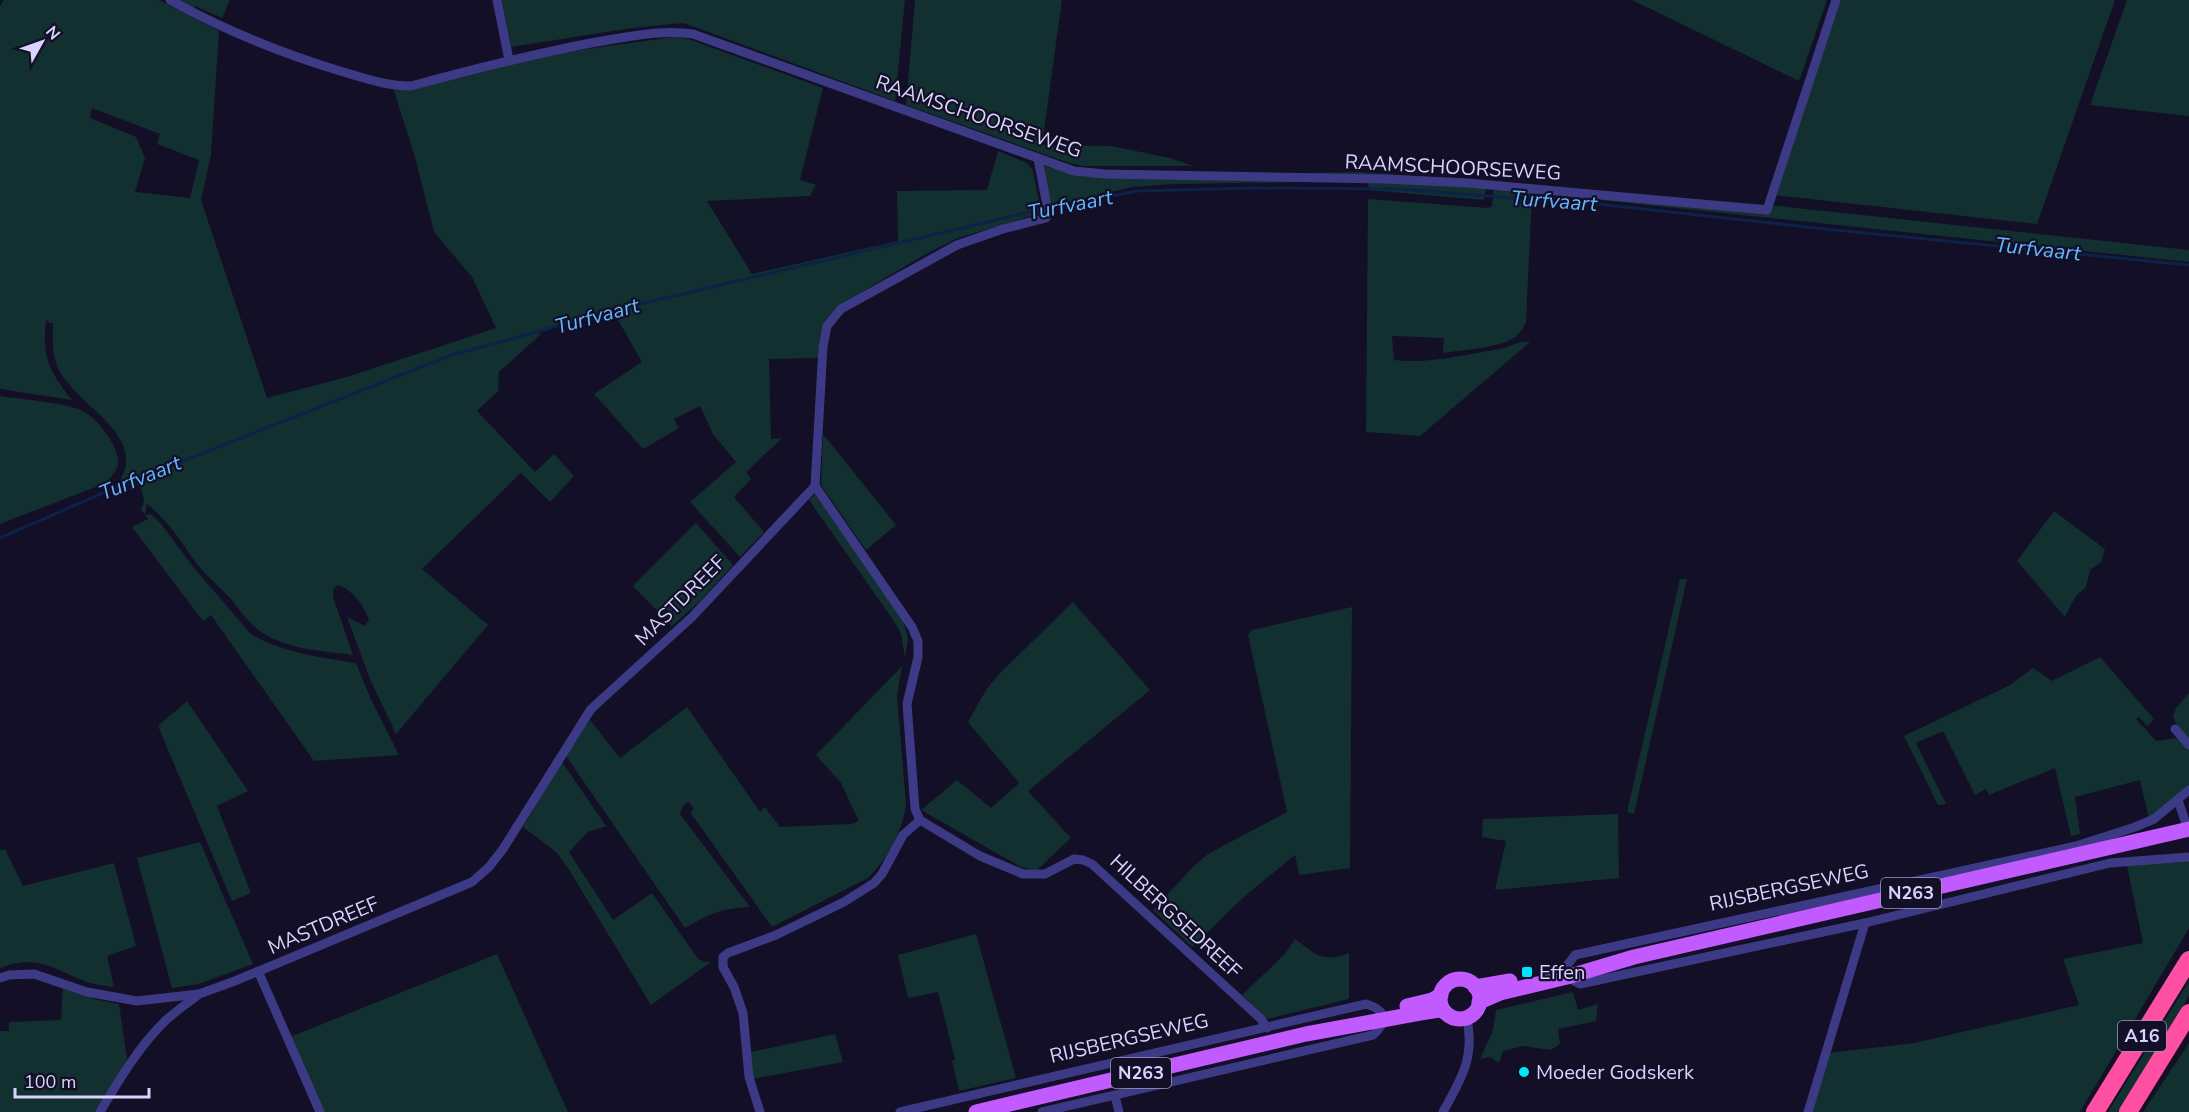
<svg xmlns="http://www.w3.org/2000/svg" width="2189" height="1112" font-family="'Nunito Sans',sans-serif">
	<rect width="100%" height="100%" fill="#130f26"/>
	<g fill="#12302f" fill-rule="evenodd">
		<path d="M4,0H159L219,31L211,155L201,200L267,398L347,377L496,328L472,277L434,232L415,157L393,88C434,89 470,72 509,63C563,51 619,45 673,37L688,39L823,88L800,180L816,185L810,196L707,201L752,274L898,241L897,191L987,190L998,151L1027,163L1033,171L1041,213L958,238L926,254L841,304C822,321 819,333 818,358L769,359L771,439L782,438L746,472L751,479L734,497L764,532L740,557L690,502L736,462L713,434L700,406L674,419L679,428L643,449L594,394L642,362L613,311L539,330L541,334L499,372L498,391L477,411L535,472L554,454L574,476L550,502L521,473L422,569L488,625L396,734L370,679L347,617L365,626L369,620C365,606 351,589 338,585L333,589V597L353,655C322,651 281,649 256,628C245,619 238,607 229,597C218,585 206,576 197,564C181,542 168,520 147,504L145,515L151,514L162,525L194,568L251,634C283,653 320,657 356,663L370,697L399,755L314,761L211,615L203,621L132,527L148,519L141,510L144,501L142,491L133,479L118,485C122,477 127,468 126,459C126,425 71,398 58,368C52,354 52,338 53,323H50L46,320C42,358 49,371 72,400L0,389V6ZM92,108L160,134L157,144L199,160L190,198L135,192L145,158L136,137L90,118Z"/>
		<path d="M168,0H230L222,18L195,6L194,8Z"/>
		<path d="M502,0H905L895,101L684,23L632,28L511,47Z"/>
		<path d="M915,0H1062L1042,145L1111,146L1170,158L1193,166H1083L1069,163L906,105Z"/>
		<path d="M1632,0H1827L1799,81Z"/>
		<path d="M1840,0H2115L2037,224L1773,195Z"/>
		<path d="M2127,0H2189V116L2090,105Z"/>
		<path d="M1044,166L1087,177L1359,172L1487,181L1484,200L1369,190L1368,182L1358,181L1175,184L1132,187L1049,207L1043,175Z"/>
		<path d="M1495,182L1593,190L1592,199L1532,194L1526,322C1523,328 1520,334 1514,338C1498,348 1462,350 1443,353L1444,338L1392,336L1394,360C1429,364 1464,355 1499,349C1510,347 1519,340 1530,342L1420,436L1366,432L1368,199L1488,208L1492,206Z"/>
		<path d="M1601,191L1769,205L2189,250V262L1600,200Z"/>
		<path d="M0,396C20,399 67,403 83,411C97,418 124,451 117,468C115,473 109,478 106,483L0,524Z"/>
		<path d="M823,434L896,525L866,550L821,485Z"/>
		<path d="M815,494L902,618L908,638L905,658L901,634L894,621L809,500Z"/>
		<path d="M2054,511L2105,549L2101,562L2090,570L2086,587L2075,597L2065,617L2017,561Z"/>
		<path d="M696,523L733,565L699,602L672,626L633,586Z"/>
		<path d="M1680,579H1687L1634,814L1627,812Z"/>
		<path d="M1073,602L1150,690L1028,791L1071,838L1037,870L1021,867L921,810L957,780L991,808L1019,783L968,722L986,690L998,675Z"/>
		<path d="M1352,607L1350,868L1299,875L1295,855L1246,895L1192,947L1153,910L1194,866L1208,854L1287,812L1248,635L1252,630Z"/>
		<path d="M2100,657L2154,719L2147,726L2139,717L2136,719L2156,741L2176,738L2189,747V785L2149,819L2140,780L2075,797L2080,834L2071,836L2055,768L1989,795L1986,789L1975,795L1943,731L1916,743L1946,804L1938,805L1904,736L2010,685L2033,668L2052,681Z"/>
		<path d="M902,666L897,695L906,803C904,829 887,860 868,878L772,927L690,812L694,808L688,802L682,807L680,814L750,907C719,909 711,913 685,928L566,756L590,720L620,758L687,707L760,812L765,807L780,827L852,824L859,821L841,783L816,755Z"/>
		<path d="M2189,693V740L2179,729L2173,717L2176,708Z"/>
		<path d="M187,701L248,791L217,806L251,893L232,901L158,726Z"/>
		<path d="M562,762L606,826L588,832L569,852L613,920L652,893L698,959L704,962H711L651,1005L568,868L556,852L523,827Z"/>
		<path d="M1618,814L1619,878L1495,890L1506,841L1482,837L1483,819Z"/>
		<path d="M200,842L253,964L199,984L172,988L137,858Z"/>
		<path d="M5,849L23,886L114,863L136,946L107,956L114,987C106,986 98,985 90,983C55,971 40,953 0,968V850Z"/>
		<path d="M2138,860L2177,863L2189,860V928L2080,1112H1811L1828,1053L1914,1043L2079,1005L2063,959L2143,943L2126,861Z"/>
		<path d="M976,934L1016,1078L959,1091L952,1061L955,1060L938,992L908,998L898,955Z"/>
		<path d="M1295,939C1317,955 1322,963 1349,953V999L1267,1019L1242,995L1285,954Z"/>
		<path d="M497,954L568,1112H321L290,1037Z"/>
		<path d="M2189,981V996L2118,1112H2108Z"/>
		<path d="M63,987L94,999L119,1004L127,1059L96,1112H0V1031H9V1022L61,1020Z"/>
		<path d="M1573,992L1578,1010L1598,1004L1596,1021L1558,1029L1560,1044L1551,1050L1523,1046L1503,1051L1499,1063L1490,1057L1480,1059L1493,1030L1496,1010Z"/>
		<path d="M835,1034L843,1062L752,1079L751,1052Z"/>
		<path d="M2189,1043V1112H2143Z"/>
	</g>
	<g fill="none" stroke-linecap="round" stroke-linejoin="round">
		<path stroke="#0c2248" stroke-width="3" d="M0,538L112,489L449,356L619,309L1034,211L1137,191L1254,188L1397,189L1597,204L1825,229L2189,265"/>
		<g stroke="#3d3a85" stroke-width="9">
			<path d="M170,0C224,30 281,53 340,71C364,78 386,86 411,86C473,69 534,54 596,42C629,37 660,29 693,34L1074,171L1105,174L1385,179L1468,183L1767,210L1836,0"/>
			<path d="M497,0L509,60"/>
			<path d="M815,486L912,627L918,641V657L907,704L915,809L920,820L980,856L1023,874H1045L1074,859L1083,860L1092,864L1261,1019L1267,1028"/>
			<path d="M2175,729L2189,745"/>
			<path d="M2189,790L2154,819L2135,827L2076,846L1575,955L1565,968L1567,977L1580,984L1865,923L2110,863L2189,857"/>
			<path d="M2178,800L2189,833"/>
			<path d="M258,971L320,1112"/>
			<path d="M0,978L9,975L34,974L87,992L137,1001L199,994L235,981L472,882L489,867L503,849L591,709L692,617L815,486L823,347L827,326L841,309L957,245L1003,229L1046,218L1048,211L1038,159"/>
			<path d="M1115,1096L1119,1112"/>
			<path d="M100,1112C119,1080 139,1046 166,1020C176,1011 188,1003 199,994"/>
			<path d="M760,1112L749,1077L743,1013L734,987L723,967V957L728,953L776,935L844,902L874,883L882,874L903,835L920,820"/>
			<path d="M900,1112L1366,1004C1387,1010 1388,1022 1373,1035L1042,1112"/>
			<path d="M1443,1112C1461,1079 1475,1058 1467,1019"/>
			<path d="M1808,1112L1865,923"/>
		</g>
		<g stroke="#c25bff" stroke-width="15">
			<circle cx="1460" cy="999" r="20"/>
			<path d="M1475,987L1510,981"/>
			<path d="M1479,1002L1500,993L1567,977L1634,957L2189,829"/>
			<path d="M1407,1006L1432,1000L1441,995"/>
			<path d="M976,1112L1306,1034L1420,1013L1439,1010L1445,1012"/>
		</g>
		<g stroke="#ff4fa3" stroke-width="18">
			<path d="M2095,1112L2189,960"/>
			<path d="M2128,1112L2189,1013"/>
		</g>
	</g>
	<g fill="#00e5ff" stroke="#130f26" stroke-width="2">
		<rect x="1521" y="966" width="12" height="12" rx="3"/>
		<circle cx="1524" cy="1072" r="6"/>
	</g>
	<g text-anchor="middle" stroke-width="4.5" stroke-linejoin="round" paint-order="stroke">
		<g fill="#130f26" stroke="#9e99be" stroke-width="1.5">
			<rect x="1881" y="878" width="60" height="30" rx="4.5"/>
			<rect x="2118" y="1021" width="48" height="30" rx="4.5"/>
			<rect x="1111" y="1058" width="60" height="30" rx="4.5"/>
		</g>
		<g font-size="18" font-weight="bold" fill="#d9d4ff">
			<text x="1911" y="899">N263</text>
			<text x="2142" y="1042">A16</text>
			<text x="1141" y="1079">N263</text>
		</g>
		<g font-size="20" fill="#d9d4ff" stroke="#130f26">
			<text transform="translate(979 116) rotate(19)" y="7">RAAMSCHOORSEWEG</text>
			<text transform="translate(1453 167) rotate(3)" y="7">RAAMSCHOORSEWEG</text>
			<text transform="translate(680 600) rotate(-45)" y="7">MASTDREEF</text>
			<text transform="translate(1789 887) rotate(-12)" y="7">RIJSBERGSEWEG</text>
			<text transform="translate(1176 916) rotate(43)" y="7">HILBERGSEDREEF</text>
			<text transform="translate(323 925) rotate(-23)" y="7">MASTDREEF</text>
			<text transform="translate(1129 1038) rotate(-13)" y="7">RIJSBERGSEWEG</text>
		</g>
		<g font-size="20" fill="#d9d4ff" stroke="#130f26" text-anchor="start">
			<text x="1539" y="979">Effen</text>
			<text x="1536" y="1079">Moeder Godskerk</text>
		</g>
		<g font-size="21" font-style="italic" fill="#62b6ff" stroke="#130f26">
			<text transform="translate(1554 201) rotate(4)" y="7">Turfvaart</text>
			<text transform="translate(1070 205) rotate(-11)" y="7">Turfvaart</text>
			<text transform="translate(2038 249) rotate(6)" y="7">Turfvaart</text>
			<text transform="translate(597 316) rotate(-15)" y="7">Turfvaart</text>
			<text transform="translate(140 478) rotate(-22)" y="7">Turfvaart</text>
		</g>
	</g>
	<g transform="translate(42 42) rotate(50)" stroke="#130f26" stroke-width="4.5" paint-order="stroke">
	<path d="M0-4.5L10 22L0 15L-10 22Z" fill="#d9d4ff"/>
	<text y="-9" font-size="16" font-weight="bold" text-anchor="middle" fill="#d9d4ff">N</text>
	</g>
	<path d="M15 1088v9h134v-9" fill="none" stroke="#d9d4ff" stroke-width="3"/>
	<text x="24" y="1088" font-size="18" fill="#d9d4ff" stroke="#130f26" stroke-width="4.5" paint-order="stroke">100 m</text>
</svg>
